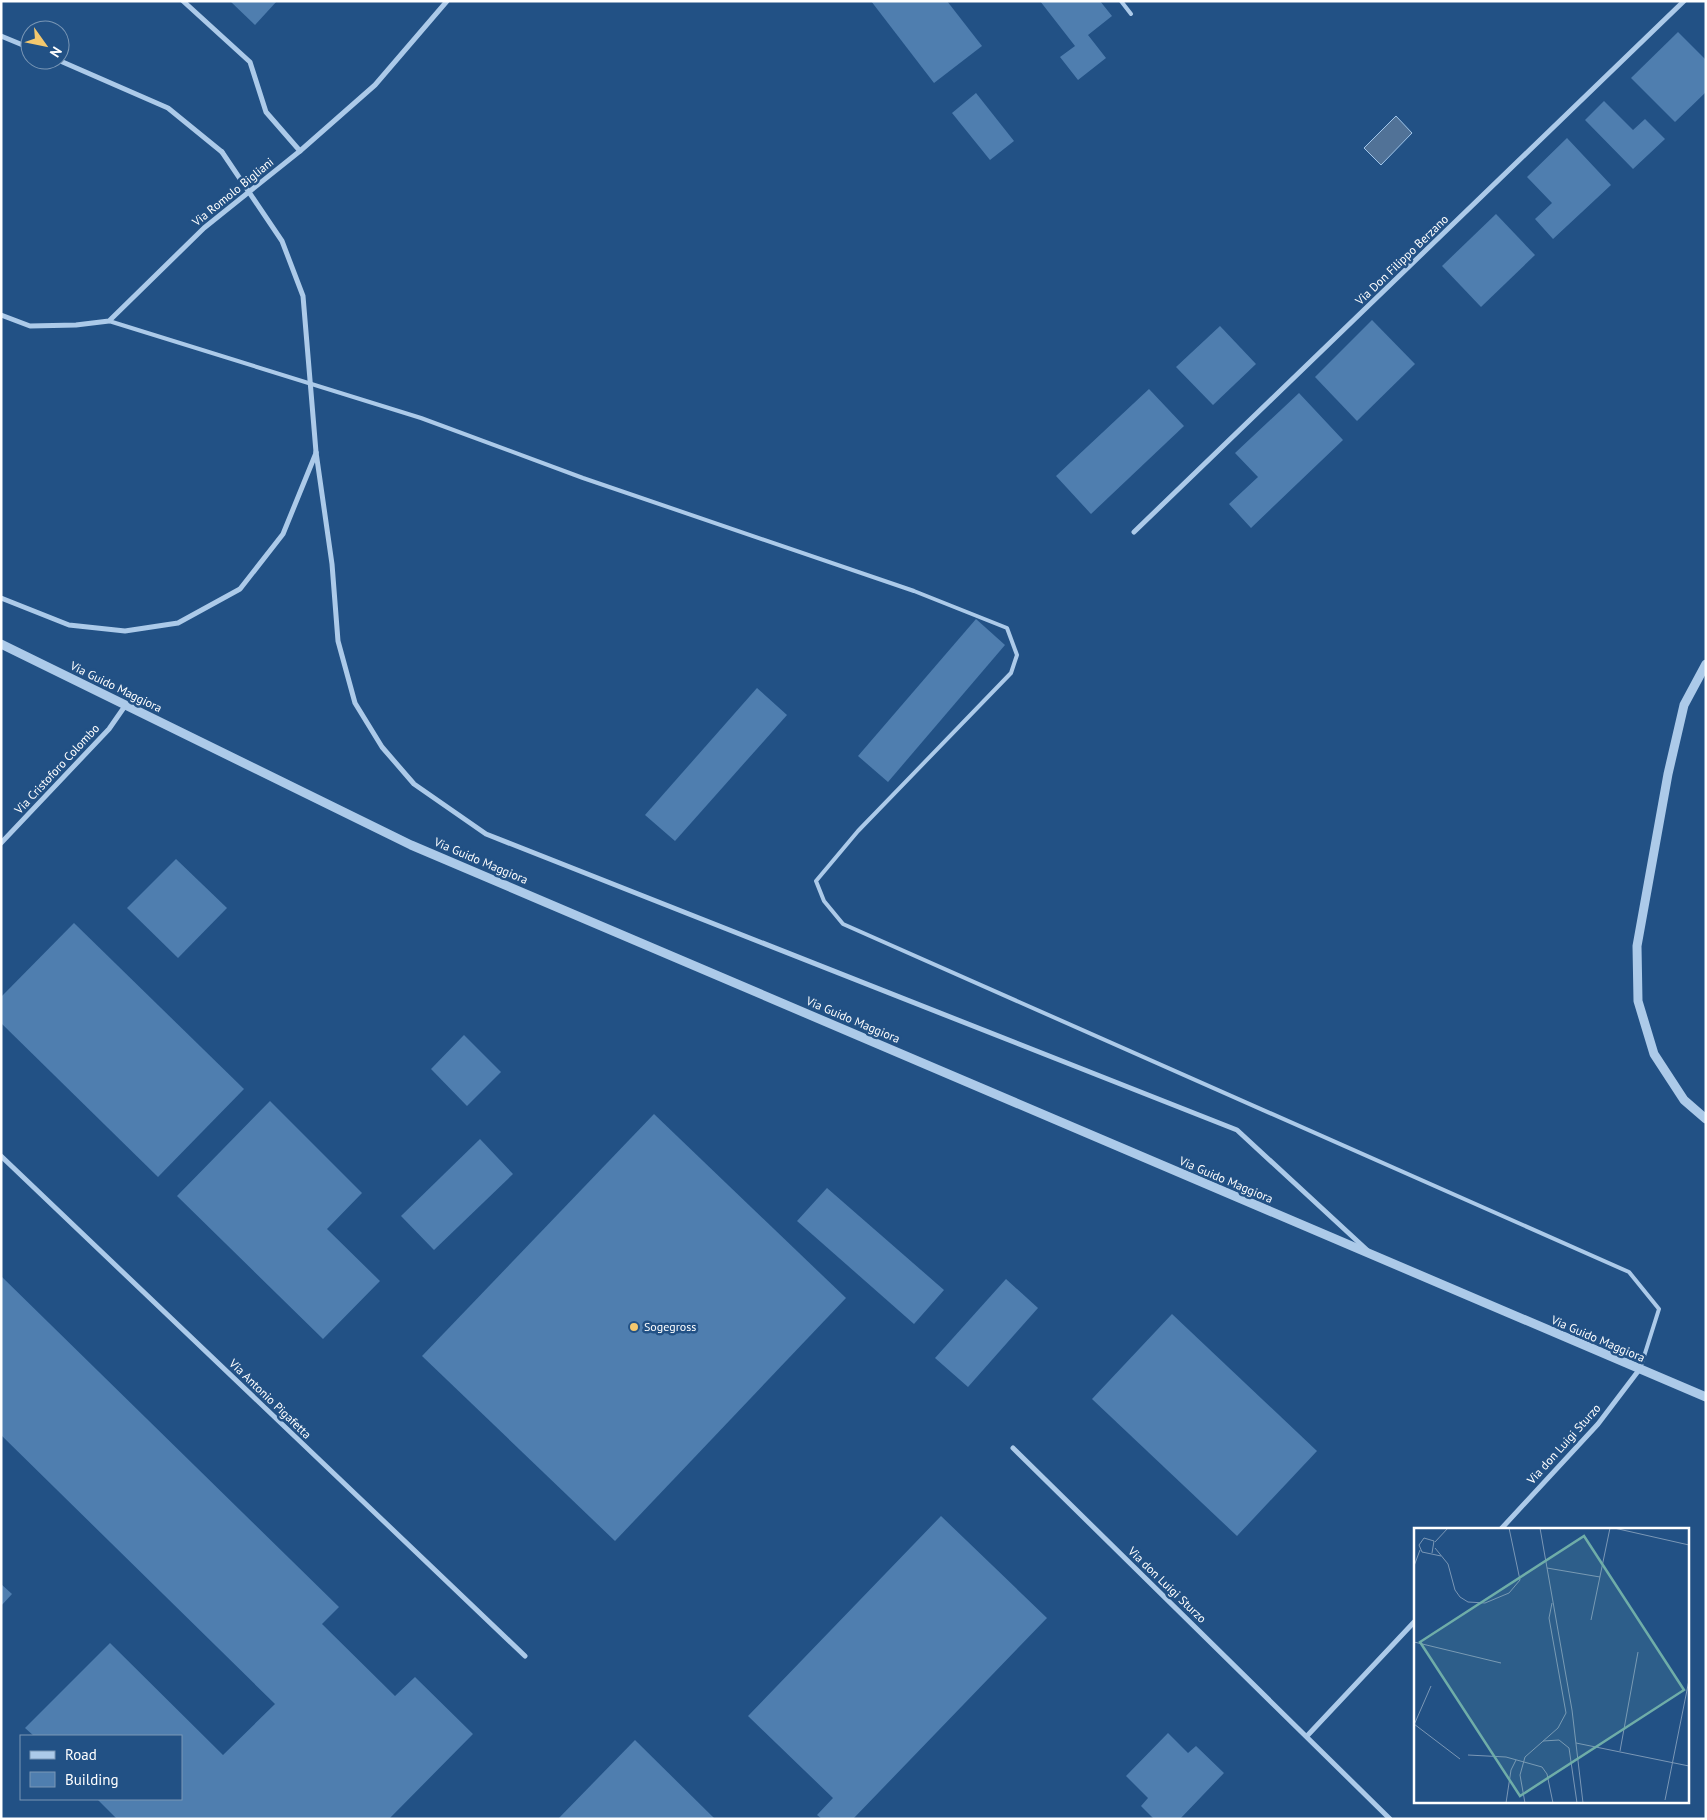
<svg xmlns="http://www.w3.org/2000/svg" width="1707" height="1820" font-family="'PT Sans',sans-serif">
	<rect width="100%" height="100%" fill="#225185"/>
	<path fill="#517297" stroke="#a0c5ea" d="M1396,116L1412,133L1381,165L1364,148Z"/>
	<g fill="#4f7eaf">
		<path d="M230,1H277L255,25Z"/>
		<path d="M871,1H947L982,46L934,83Z"/>
		<path d="M1040,1H1100L1112,16L1088,35L1106,58L1078,80L1060,57L1075,46Z"/>
		<path d="M1678,32L1706,60V92L1675,122L1631,78Z"/>
		<path d="M976,93L1014,141L990,160L952,113Z"/>
		<path d="M1604,101L1633,130L1645,119L1665,139L1633,169L1585,120Z"/>
		<path d="M1567,138L1611,185L1553,239L1535,219L1552,203L1527,177Z"/>
		<path d="M1496,214L1535,255L1481,307L1442,266Z"/>
		<path d="M1372,320L1415,364L1357,421L1315,377Z"/>
		<path d="M1220,326L1256,364L1213,405L1176,367Z"/>
		<path d="M1149,389L1184,426L1091,514L1056,476Z"/>
		<path d="M1299,393L1343,440L1251,528L1229,504L1258,477L1235,453Z"/>
		<path d="M976,619L1005,645L888,782L858,756Z"/>
		<path d="M757,688L787,715L675,841L645,815Z"/>
		<path d="M176,859L227,908L178,958L127,908Z"/>
		<path d="M74,923L244,1089L158,1177L1,1023V997Z"/>
		<path d="M464,1035L501,1072L467,1106L431,1069Z"/>
		<path d="M270,1101L362,1193L327,1229L380,1281L323,1339L177,1196Z"/>
		<path d="M654,1114L846,1298L615,1541L422,1356Z"/>
		<path d="M480,1139L513,1174L434,1250L401,1216Z"/>
		<path d="M827,1188L944,1290L914,1324L797,1221Z"/>
		<path d="M1,1276L339,1607L322,1624L395,1696L415,1677L473,1734L389,1819H117L97,1799H181V1736H34L25,1728L110,1643L223,1755L275,1704L1,1435Z"/>
		<path d="M1006,1279L1038,1308L968,1387L935,1358Z"/>
		<path d="M1172,1314L1317,1451L1237,1536L1092,1399Z"/>
		<path d="M941,1516L1047,1618L853,1819H822L817,1815L833,1798L748,1716Z"/>
		<path d="M1,1584L12,1594L1,1606Z"/>
		<path d="M1168,1733L1188,1753L1196,1746L1224,1773L1180,1819H1154L1141,1806L1148,1798L1126,1776Z"/>
		<path d="M635,1740L715,1819H558Z"/>
	</g>
	<g fill="none" stroke-linecap="round" stroke-linejoin="round">
		<g stroke="#accae9" stroke-width="4">
			<path d="M1121,1L1131,14"/>
			<path d="M109,321L421,418L583,478L914,591L1007,628L1017,655L1011,673L858,831L816,881L824,901L843,924L1629,1272L1659,1309L1640,1369"/>
		</g>
		<g stroke="#accae9" stroke-width="5">
			<path d="M183,1L250,62L266,112L300,151"/>
			<path d="M1,36L30,48"/>
			<path d="M58,60L168,108L222,152"/>
			<path d="M1,315L30,326L76,325L109,321L204,228L300,151L375,85L447,1"/>
			<path d="M316,452L332,564L338,641L355,703L382,747L414,784L486,834L1237,1130L1367,1250"/>
			<path d="M1134,532L1684,1"/>
			<path d="M1,598L69,625L125,631L178,623L240,589L283,534L316,453"/>
			<path d="M1,843L109,729L125,706"/>
			<path d="M1,1156L525,1656"/>
			<path d="M1013,1448L1390,1819"/>
			<path d="M1501,1529L1598,1424L1639,1370"/>
			<path d="M1307,1736L1416,1620"/>
		</g>
		<g stroke="#accae9" stroke-width="9">
			<path d="M1,644L411,845L1706,1397"/>
			<path d="M1706,664L1684,705L1668,774L1637,946L1638,1001L1654,1054L1684,1100L1706,1119"/>
		</g>
		<path stroke="#accae9" stroke-width="5" d="M222,152L282,241L303,296L316,452"/>
	</g>
	<circle fill="#f4c86e" stroke="#225185" stroke-width="2" cx="634" cy="1327" r="5"/>
	<g text-anchor="middle" stroke-width="5" stroke-linejoin="round" paint-order="stroke">
		<g font-size="12" fill="#fff" stroke="#225185">
			<text transform="translate(233 192) rotate(-39)" y="4">Via Romolo Bigliani</text>
			<text transform="translate(1402 260) rotate(-44)" y="4">Via Don Filippo Berzano</text>
			<text transform="translate(116 687) rotate(26)" y="4">Via Guido Maggiora</text>
			<text transform="translate(57 769) rotate(-47)" y="4">Via Cristoforo Colombo</text>
			<text transform="translate(481 861) rotate(23)" y="4">Via Guido Maggiora</text>
			<text transform="translate(853 1020) rotate(23)" y="4">Via Guido Maggiora</text>
			<text transform="translate(1226 1180) rotate(23)" y="4">Via Guido Maggiora</text>
			<text transform="translate(1598 1339) rotate(23)" y="4">Via Guido Maggiora</text>
			<text transform="translate(270 1399) rotate(44)" y="4">Via Antonio Pigafetta</text>
			<text transform="translate(1564 1444) rotate(-48)" y="4">Via don Luigi Sturzo</text>
			<text transform="translate(1167 1585) rotate(44)" y="4">Via don Luigi Sturzo</text>
		</g>
		<g font-size="12" fill="#fff" stroke="#225185" text-anchor="start">
			<text x="644" y="1331">Sogegross</text>
		</g>
	</g>
	<g transform="translate(1414 1528)">
		<rect width="275" height="275" fill="#225185"/>
		<path fill="none" stroke="#7a97b6" stroke-width="1" d="M126,0L158,182L169,275M200,0L275,17M21,14L34,0M21,20L34,36L41,62L46,69L54,74L71,75L95,65L106,52L95,0M18,25L20,13L10,10L5,17L8,24L27,28M0,38L6,22M133,40L186,49M177,92L196,0M0,114L87,135M0,196L46,231M0,197L17,158M129,213L145,212L155,220L163,275M162,215L275,238M206,223L224,124M54,227L92,229L128,239L133,246L139,275M251,272L275,152M92,275L97,242L102,232M111,275L106,247L111,229L144,200L152,185L135,90L138,75"/>
		<path fill="#6fada8" fill-opacity="0.15" stroke="#6fada8" stroke-width="2.5" d="M170,8L270,162L106,268L6,114Z"/>
		<rect width="275" height="275" fill="none" stroke="#fff" stroke-width="2.5"/>
	</g>
	<rect width="1707" height="1820" fill="none" stroke="#ffffff" stroke-width="5"/>
	<rect x="20" y="1735" width="162" height="65" fill="#225185" stroke="#7a97b6"/>
	<rect x="30" y="1751" width="25" height="8" fill="#accae9" stroke="#7a97b6"/>
	<text x="65" y="1760" font-size="15" fill="#ffffff">Road</text>
	<rect x="30" y="1772" width="25" height="15" fill="#4f7eaf" stroke="#7a97b6"/>
	<text x="65" y="1785" font-size="15" fill="#ffffff">Building</text>
	<g transform="translate(45 45) rotate(123)"><circle r="24" fill="#225185" stroke="#7a97b6"/>
	<path d="M0-4L9 19L0 12L-9 19Z" fill="#f4c86e"/>
	<text y="-8" font-size="14" font-weight="bold" text-anchor="middle" fill="#ffffff">N</text>
	</g>
</svg>
